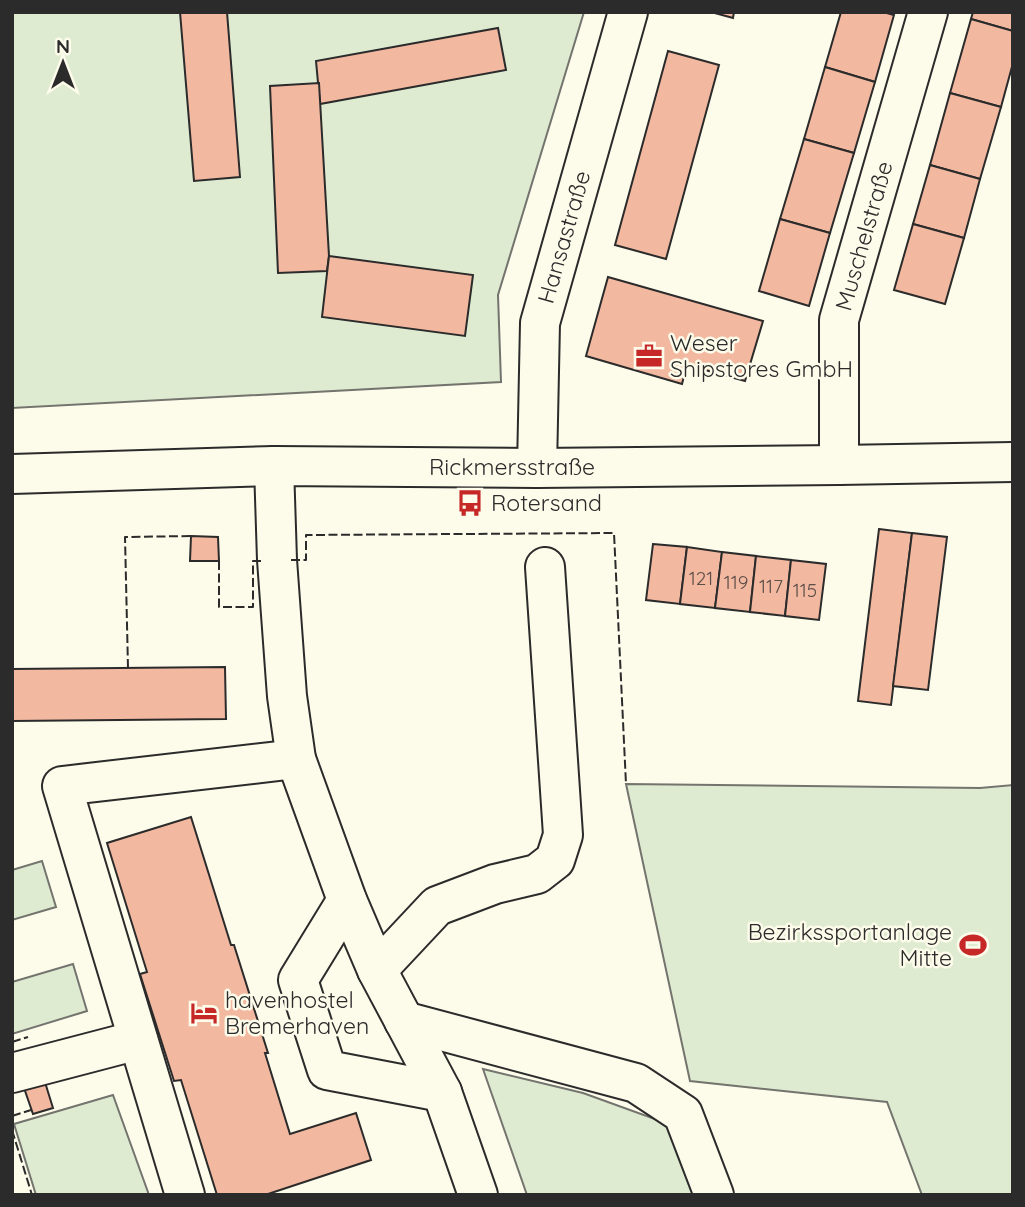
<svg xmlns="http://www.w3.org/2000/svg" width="1025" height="1207" font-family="Quicksand,sans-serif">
	<rect width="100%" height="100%" fill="#fdfbea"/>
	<g fill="#deebd1" stroke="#74746e" stroke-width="2">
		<path d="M12,12H584L498,295L501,382L12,408Z"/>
		<path d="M626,784L980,788L1013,785V1195H922L887,1102L690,1081Z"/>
		<path d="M42,861L56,907L12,920V870Z"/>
		<path d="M73,964L87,1011L12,1034V982Z"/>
		<path d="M483,1069L583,1093L666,1123L694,1195H527Z"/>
		<path d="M113,1095L149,1195H36L14,1124Z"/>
	</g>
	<g fill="#f2b8a0" stroke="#2b2b2b" stroke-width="2">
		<path d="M180,12H227L240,177L194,181Z"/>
		<path d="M711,12H734L733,18Z"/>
		<path d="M841,12H883L894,15L875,82L825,67Z"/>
		<path d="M973,12H1013V31L971,19Z"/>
		<path d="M971,19L1013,31V63L1001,107L950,93Z"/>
		<path d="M498,28L506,70L320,104L316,61Z"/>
		<path d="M668,51L719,65L666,259L615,245Z"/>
		<path d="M825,67L875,82L854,153L804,139Z"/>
		<path d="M319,83L329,256L327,271L278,273L270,86Z"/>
		<path d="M950,93L1001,107L980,179L930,165Z"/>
		<path d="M804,139L854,153L830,233L780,219Z"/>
		<path d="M930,165L980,179L964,238L913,224Z"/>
		<path d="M780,219L830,233L809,306L759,291Z"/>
		<path d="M913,224L964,238L945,304L894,290Z"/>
		<path d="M329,256L473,275L465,336L322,317Z"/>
		<path d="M608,277L763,321L745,381L687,365L682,384L586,356Z"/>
		<path d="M879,529L912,533L891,705L858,701Z"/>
		<path d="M912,533L947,537L928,690L893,686Z"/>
		<path d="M191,536L218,537L219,561H190Z"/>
		<path d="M653,544L687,547L680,604L646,600Z"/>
		<path d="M687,547L722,552L715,608L680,604Z"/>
		<path d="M722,552L756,556L750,612L715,608Z"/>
		<path d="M756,556L791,560L785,616L750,612Z"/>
		<path d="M791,560L826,564L819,620L785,616Z"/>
		<path d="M225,667L226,719L12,721V669Z"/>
		<path d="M191,817L231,945H234L268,1053H265L290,1134L356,1113L371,1160L265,1195H217L181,1080L174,1081L140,974L147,972L107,843Z"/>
		<path d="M44,1079L53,1108L33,1114L23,1085Z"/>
	</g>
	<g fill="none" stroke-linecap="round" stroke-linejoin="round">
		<defs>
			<g id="minor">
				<path d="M839,465V320L928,12"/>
				<path d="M274,466L277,560L287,696L296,759L347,900L377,970L442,1092L478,1195"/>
				<path d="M537,468L540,323L628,12"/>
				<path d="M347,900L298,980L327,1070L442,1092"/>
				<path d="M377,970L437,906L495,884L537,874L555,860L563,835L545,567"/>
				<path d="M404,1021L636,1083L683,1114L714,1195"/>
				<path d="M12,1073L138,1040"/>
				<path d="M185,1195L62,786L296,759"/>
			</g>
			<path id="major" d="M12,474L274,466L537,468L839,465L1013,462"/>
		</defs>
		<use href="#minor" stroke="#2b2b2b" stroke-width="42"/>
		<use href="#major" stroke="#2b2b2b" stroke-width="42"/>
		<use href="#minor" stroke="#fdfbea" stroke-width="38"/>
		<use href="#major" stroke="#fdfbea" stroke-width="38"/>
		<g stroke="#2b2b2b" stroke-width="2" stroke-dasharray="9 3.5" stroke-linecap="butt">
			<path d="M291,560H306V535L614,533L626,784"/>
			<path d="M219,561V607H253V561H263"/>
			<path d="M128,668L125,537L191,536"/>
			<path d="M12,1042L28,1037"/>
			<path d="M12,1116L31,1110"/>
			<path d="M12,1130L32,1195"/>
		</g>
	</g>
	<defs>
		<symbol id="office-bare" viewBox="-9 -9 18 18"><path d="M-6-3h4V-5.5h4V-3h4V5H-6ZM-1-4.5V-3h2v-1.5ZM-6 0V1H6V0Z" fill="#c62828" stroke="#fdfbea" stroke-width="2.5" paint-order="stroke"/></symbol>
		<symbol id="bus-bare" viewBox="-9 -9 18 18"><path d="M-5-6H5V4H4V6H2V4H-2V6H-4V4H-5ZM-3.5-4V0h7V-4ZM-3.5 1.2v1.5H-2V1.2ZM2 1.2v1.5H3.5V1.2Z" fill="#c62828" stroke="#fdfbea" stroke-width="2.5" paint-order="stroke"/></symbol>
		<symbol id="stadium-bare" viewBox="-9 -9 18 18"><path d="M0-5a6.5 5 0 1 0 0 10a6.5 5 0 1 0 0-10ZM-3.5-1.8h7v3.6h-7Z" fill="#c62828" stroke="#fdfbea" stroke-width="2.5" paint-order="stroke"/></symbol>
		<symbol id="hotel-bare" viewBox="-9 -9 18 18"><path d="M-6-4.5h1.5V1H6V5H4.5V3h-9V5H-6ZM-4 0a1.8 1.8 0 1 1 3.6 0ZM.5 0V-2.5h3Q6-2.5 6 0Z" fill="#c62828" stroke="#fdfbea" stroke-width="2.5" paint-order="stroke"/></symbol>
	</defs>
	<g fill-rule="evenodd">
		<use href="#office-bare" x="630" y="337" width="38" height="38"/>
		<use href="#bus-bare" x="451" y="484" width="38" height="38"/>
		<use href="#stadium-bare" x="954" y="926" width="38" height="38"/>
		<use href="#hotel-bare" x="185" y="994" width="38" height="38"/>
	</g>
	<g text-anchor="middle" stroke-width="5" stroke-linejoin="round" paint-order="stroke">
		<g font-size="19" fill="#5d4e48">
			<text x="701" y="585">121</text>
			<text x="736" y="589">119</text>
			<text x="771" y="593">117</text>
			<text x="805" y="597">115</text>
		</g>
		<g font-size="23" fill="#2b2b2b" stroke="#fdfbea">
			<text transform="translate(864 236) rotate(-74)" y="8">Muschelstraße</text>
			<text transform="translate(564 237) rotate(-74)" y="8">Hansastraße</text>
			<text x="512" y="475">Rickmersstraße</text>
		</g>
		<g font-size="23" fill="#2b2b2b" stroke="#fdfbea" text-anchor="start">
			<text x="670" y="351">Weser<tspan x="670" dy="26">Shipstores GmbH</tspan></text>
			<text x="491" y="511">Rotersand</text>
			<text x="952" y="940" text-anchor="end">Bezirkssportanlage<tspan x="952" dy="26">Mitte</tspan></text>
			<text x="225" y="1008">havenhostel<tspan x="225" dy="26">Bremerhaven</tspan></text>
		</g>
	</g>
	<rect width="1025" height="1207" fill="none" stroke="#2b2b2b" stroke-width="28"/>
	<g transform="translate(63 63)" stroke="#fdfbea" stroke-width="5" paint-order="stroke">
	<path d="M0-5L12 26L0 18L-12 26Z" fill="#2b2b2b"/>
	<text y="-10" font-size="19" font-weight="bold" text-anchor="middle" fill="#2b2b2b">N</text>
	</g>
</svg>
